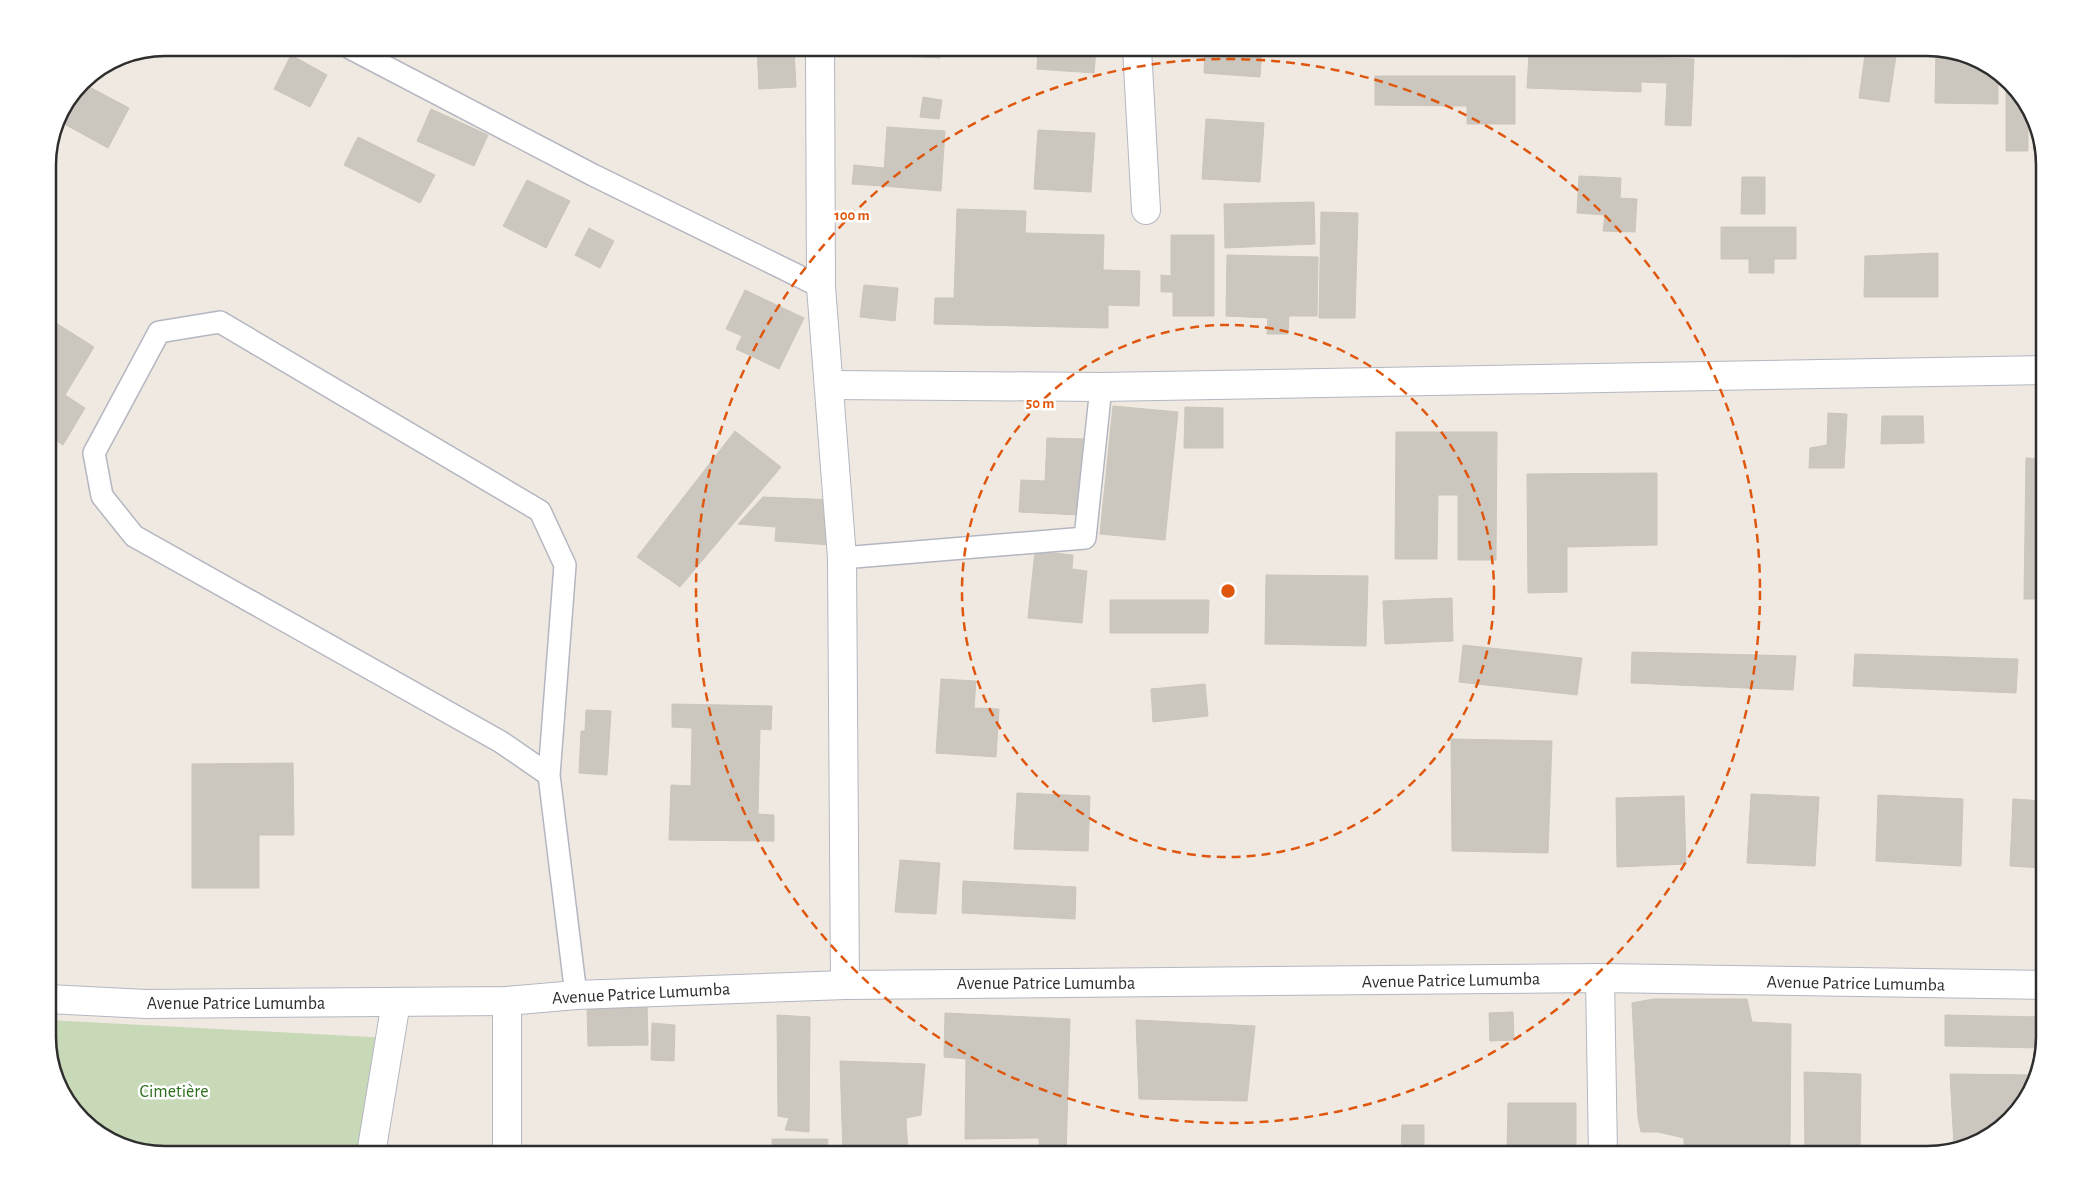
<svg xmlns="http://www.w3.org/2000/svg" width="2092" height="1202" font-family="'Alegreya Sans',sans-serif">
	<rect width="100%" height="100%" fill="#efe9e1"/>
	<path fill="#c8d9b8" d="M48,1020L389,1038L363,1154H165L107,1139L67,1102L48,1044Z"/>
	<g fill="#cbc7bf" stroke="#cbc5ba">
		<path d="M757,48H794L796,87L759,89Z"/>
		<path d="M883,48H940V58L882,55Z"/>
		<path d="M1038,48H1096L1094,73L1037,69Z"/>
		<path d="M1205,48H1262L1260,77L1204,73Z"/>
		<path d="M1741,48H1801V57L1741,55Z"/>
		<path d="M1866,48L1897,49L1889,102L1859,98Z"/>
		<path d="M1936,50L1985,63L1998,75V104L1935,103Z"/>
		<path d="M1529,53L1694,59L1691,126L1665,125L1667,83L1641,82V92L1527,88Z"/>
		<path d="M291,55L327,75L310,107L274,89Z"/>
		<path d="M1375,76H1515V124H1467V106L1375,105Z"/>
		<path d="M2006,82L2025,100L2028,110V151H2006Z"/>
		<path d="M82,83L129,108L108,148L57,120Z"/>
		<path d="M923,97L942,100L939,119L920,117Z"/>
		<path d="M431,109L488,135L474,166L417,141Z"/>
		<path d="M1206,119L1264,123L1260,182L1202,179Z"/>
		<path d="M887,127L945,131L941,191L883,186Z"/>
		<path d="M1038,130L1095,133L1091,192L1034,189Z"/>
		<path d="M358,137L435,175L420,203L344,165Z"/>
		<path d="M854,165L884,168L883,186L852,184Z"/>
		<path d="M1579,176L1621,178L1620,198L1637,199L1635,232L1603,231L1605,215L1577,213Z"/>
		<path d="M1742,177H1765V214H1741Z"/>
		<path d="M527,180L570,201L546,248L503,226Z"/>
		<path d="M1314,202L1315,244L1225,248L1224,204Z"/>
		<path d="M957,209L1026,211L1025,233L1104,235L1103,270L1140,271L1139,306L1108,305V328L934,324L935,298H954Z"/>
		<path d="M1321,212L1358,213L1355,318H1319Z"/>
		<path d="M1721,227H1796V259H1774V273H1749V259H1721Z"/>
		<path d="M589,228L614,241L600,268L575,255Z"/>
		<path d="M1171,235H1214V316H1173V292H1161V275L1171,276Z"/>
		<path d="M1938,253V297H1864L1865,256Z"/>
		<path d="M1227,255L1318,257L1317,316H1289L1288,334H1267L1268,318L1226,316Z"/>
		<path d="M864,285L898,288L895,321L860,317Z"/>
		<path d="M745,290L804,318L779,369L736,349L742,336L726,329Z"/>
		<path d="M48,318L94,347L65,395L85,408L63,445L48,435Z"/>
		<path d="M1113,406L1178,412L1165,540L1100,534Z"/>
		<path d="M1185,407L1223,408V448H1184Z"/>
		<path d="M1828,413L1847,414L1844,468H1809L1810,448L1827,445Z"/>
		<path d="M1882,416H1923L1924,443L1881,444Z"/>
		<path d="M735,431L781,467L680,587L637,557Z"/>
		<path d="M1396,432H1497L1496,560H1458V495H1438L1437,559H1395Z"/>
		<path d="M1047,438L1084,439L1079,515L1019,512L1021,480L1045,481Z"/>
		<path d="M2026,458L2044,459V599H2024Z"/>
		<path d="M1657,473V545L1567,547V592L1528,593L1527,474Z"/>
		<path d="M763,497L835,500L831,545L775,541L776,527L738,524Z"/>
		<path d="M1035,551L1073,555L1072,569L1087,571L1082,623L1028,618Z"/>
		<path d="M1266,575L1368,576L1366,646L1265,644Z"/>
		<path d="M1452,598L1453,641L1385,644L1383,601Z"/>
		<path d="M1110,600H1209L1208,633H1110Z"/>
		<path d="M1463,645L1582,658L1577,695L1459,682Z"/>
		<path d="M1632,652L1796,656L1793,690L1631,683Z"/>
		<path d="M1855,654L2018,659L2016,693L1853,686Z"/>
		<path d="M941,679L976,681L974,708L999,709L996,757L936,753Z"/>
		<path d="M1205,684L1208,716L1153,722L1151,689Z"/>
		<path d="M672,704L772,706L771,730L760,729L758,814L774,815V841L669,840L671,785L691,786L692,728L672,727Z"/>
		<path d="M586,710L611,711L607,775L579,773L581,731H585Z"/>
		<path d="M1451,739L1552,741L1548,853L1452,851Z"/>
		<path d="M293,763L294,835H259V888H192V764Z"/>
		<path d="M1017,793L1090,796L1088,851L1014,849Z"/>
		<path d="M1751,794L1819,797L1815,866L1747,863Z"/>
		<path d="M1878,795L1963,799L1961,866L1876,861Z"/>
		<path d="M1684,796L1686,864L1617,867L1616,798Z"/>
		<path d="M2013,799L2044,801V868L2010,866Z"/>
		<path d="M900,860L940,863L936,914L895,912Z"/>
		<path d="M963,881L1076,887L1075,919L962,913Z"/>
		<path d="M1653,999H1747L1752,1022L1791,1024L1790,1149L1756,1148V1154H1706L1704,1151H1684V1138L1658,1132H1641L1638,1118L1632,1003Z"/>
		<path d="M647,1004L648,1045L588,1046L587,1006Z"/>
		<path d="M1513,1012L1514,1040L1490,1041L1489,1013Z"/>
		<path d="M945,1013L1070,1019L1066,1154H1040L1039,1138L965,1139L966,1059L944,1057Z"/>
		<path d="M777,1015L810,1017L809,1132L785,1130L789,1118L778,1116Z"/>
		<path d="M1945,1015L2040,1017V1048L1945,1046Z"/>
		<path d="M1136,1020L1255,1026L1247,1101L1139,1099Z"/>
		<path d="M652,1023L675,1025L674,1061L651,1060Z"/>
		<path d="M840,1061L925,1064L921,1115L906,1118L908,1154H843Z"/>
		<path d="M1804,1072L1861,1074L1860,1154H1805Z"/>
		<path d="M1950,1074L2034,1075L2029,1095L1986,1139L1960,1146H1954Z"/>
		<path d="M1508,1103H1576V1154L1507,1153Z"/>
		<path d="M1402,1125H1424V1154H1401Z"/>
		<path d="M772,1139H828L827,1154H772Z"/>
	</g>
	<g fill="none" stroke-linecap="round" stroke-linejoin="round">
		<defs>
			<g id="service">
				<path d="M350,48L593,175L821,287"/>
				<path d="M842,558L1085,538L1101,387"/>
				<path d="M549,775L565,565L540,511L220,322L159,332L94,453L102,496L134,536L501,742L549,775L576,995"/>
			</g>
			<g id="minor">
				<path d="M820,48L821,287L842,558L845,985"/>
				<path d="M1137,48L1146,210"/>
				<path d="M830,385L1101,387L2044,370"/>
				<path d="M1600,978L1603,1154"/>
				<path d="M371,1154L396,1002"/>
				<path d="M507,1154V1001"/>
			</g>
			<path id="tertiary" d="M48,999L146,1004L507,1001L576,995L845,985L1600,978L2044,985"/>
		</defs>
		<use href="#service" stroke="#b4b7c1" stroke-width="24"/>
		<use href="#minor" stroke="#b4b7c1" stroke-width="30"/>
		<use href="#tertiary" stroke="#b4b7c1" stroke-width="30"/>
		<use href="#service" stroke="#fff" stroke-width="21"/>
		<use href="#minor" stroke="#fff" stroke-width="28"/>
		<use href="#tertiary" stroke="#fff" stroke-width="28"/>
	</g>
	<g fill="none" stroke="#df570e" stroke-width="2.5" stroke-dasharray="9 6">
		<circle cx="1228" cy="591" r="266"/>
		<circle cx="1228" cy="591" r="532"/>
	</g>
	<g text-anchor="middle" stroke-width="5" stroke-linejoin="round" paint-order="stroke">
		<g font-size="18" fill="#2e2e2e" stroke="#fff">
			<text transform="translate(1451 980) rotate(-1)" y="6">Avenue Patrice Lumumba</text>
			<text x="1046" y="989">Avenue Patrice Lumumba</text>
			<text transform="translate(1856 983) rotate(1)" y="6">Avenue Patrice Lumumba</text>
			<text transform="translate(641 993) rotate(-3)" y="6">Avenue Patrice Lumumba</text>
			<text x="236" y="1009">Avenue Patrice Lumumba</text>
		</g>
		<g font-size="18" fill="#2c6e1b" stroke="#fff">
			<text x="174" y="1097">Cimetière</text>
		</g>
	</g>
	<path d="M0 0H2092V1202H0ZM165 56H1927A109 109 0 0 1 2036 165V1037A109 109 0 0 1 1927 1146H165A109 109 0 0 1 56 1037V165A109 109 0 0 1 165 56Z" fill="#fff" fill-rule="evenodd"/>
	<path fill="none" stroke="#2e2e2e" stroke-width="2.5" d="M165 56H1927A109 109 0 0 1 2036 165V1037A109 109 0 0 1 1927 1146H165A109 109 0 0 1 56 1037V165A109 109 0 0 1 165 56Z"/>
	<circle cx="1228" cy="591" r="8" fill="#df570e" stroke="#fff" stroke-width="2.5"/>
	<g font-size="15" text-anchor="middle" font-weight="bold" fill="#df570e" stroke="#fff" stroke-width="5" stroke-linejoin="round" paint-order="stroke">
		<text x="852" y="220">100 m</text>
		<text x="1040" y="408">50 m</text>
	</g>
</svg>
